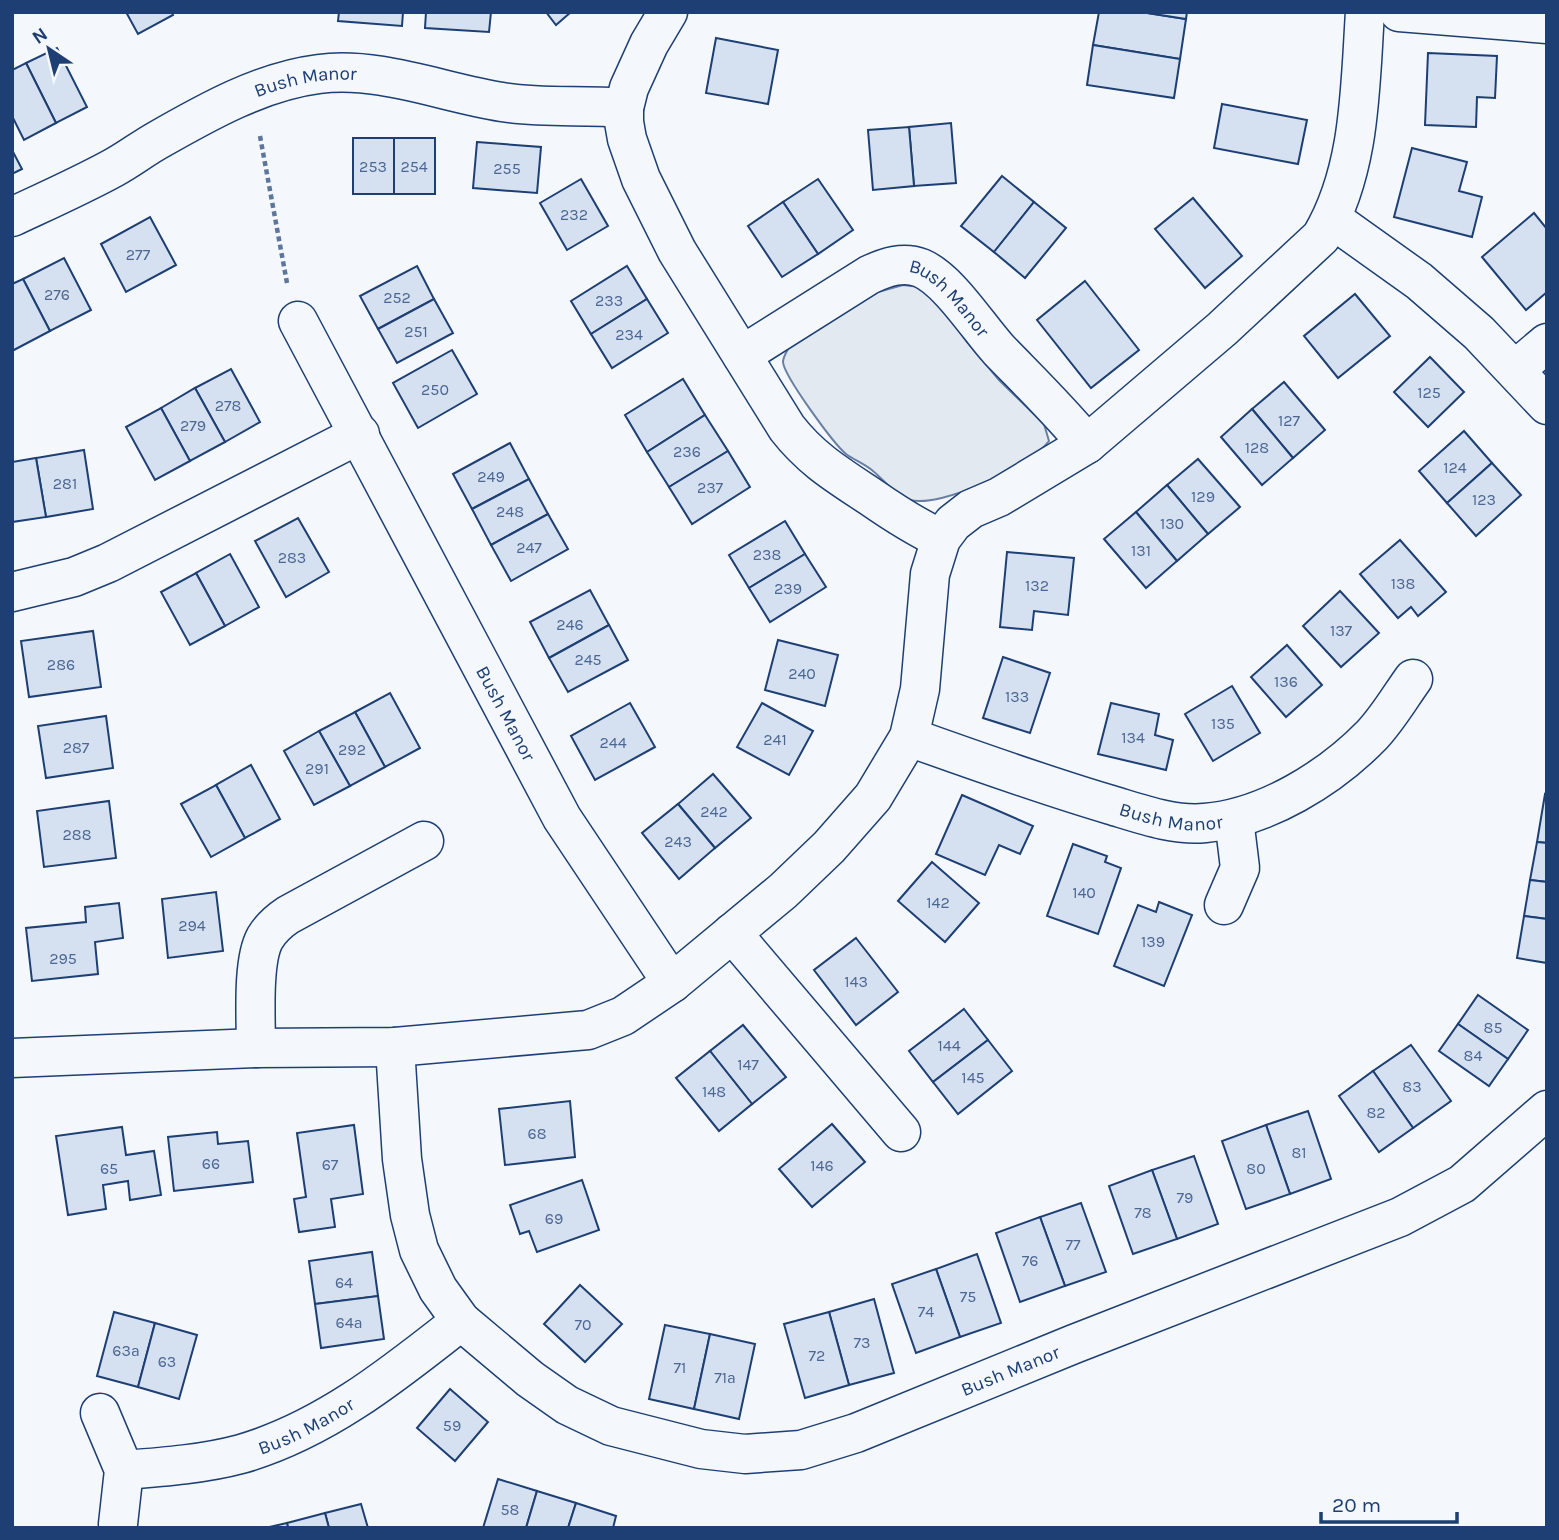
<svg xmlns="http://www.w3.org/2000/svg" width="1559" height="1540" font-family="Karla,sans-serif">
	<rect width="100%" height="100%" fill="#f4f7fb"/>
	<path fill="#e3e9f0" stroke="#687fa3" stroke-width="2" d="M903,285L921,287L939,303L967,342L999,380L1044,424L1049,441C1030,466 942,508 910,500C897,497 884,480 873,471C865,464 854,460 846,454C833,443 784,376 783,362C783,357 787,351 789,347L878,292Z"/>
	<g fill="#d5e0f0" stroke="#1d3f73" stroke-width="2">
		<path d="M126,12H172L173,15L138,34Z"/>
		<path d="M339,12H403L402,26L338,21Z"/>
		<path d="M426,12H491L489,32L425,28Z"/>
		<path d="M546,12H571L556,25Z"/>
		<path d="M1099,12H1141L1186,19L1180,59L1093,45Z"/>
		<path d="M1141,12H1187L1186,19Z"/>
		<path d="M716,38L778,50L768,104L706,93Z"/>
		<path d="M1093,45L1180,59L1174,98L1087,85Z"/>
		<path d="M57,48L87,107L56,123L26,63Z"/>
		<path d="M1428,53L1497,56L1495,98L1477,97L1476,127L1425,125Z"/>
		<path d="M26,63L56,123L24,140L12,116V70Z"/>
		<path d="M1222,104L1307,120L1298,164L1214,148Z"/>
		<path d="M951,123L956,183L914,186L909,127Z"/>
		<path d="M909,127L914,186L873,190L868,130Z"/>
		<rect x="353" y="138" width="41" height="56"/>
		<rect x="394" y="138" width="41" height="56"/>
		<path d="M477,142L541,147L537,193L473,188Z"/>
		<path d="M1412,148L1467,162L1459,191L1482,197L1472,237L1394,217Z"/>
		<path d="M12,150L22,169L12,174Z"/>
		<path d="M1002,176L1034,202L994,252L961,226Z"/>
		<path d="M581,179L608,226L567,250L540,203Z"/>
		<path d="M818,179L853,230L818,254L783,202Z"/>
		<path d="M1193,198L1242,256L1205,288L1155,229Z"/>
		<path d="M783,202L818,254L782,277L748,226Z"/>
		<path d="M1034,202L1066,228L1025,278L994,252Z"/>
		<path d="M1534,213L1547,229V292L1526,310L1482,257Z"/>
		<path d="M150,217L176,265L126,292L101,244Z"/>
		<path d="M64,258L91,310L50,331L23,279Z"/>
		<path d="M417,266L434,299L378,329L360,296Z"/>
		<path d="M627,266L647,299L591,334L571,301Z"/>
		<path d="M23,279L50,331L12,351V284Z"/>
		<path d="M1085,281L1139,350L1091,388L1037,320Z"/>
		<path d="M1355,294L1390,336L1338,378L1304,336Z"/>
		<path d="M434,299L453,333L397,363L378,329Z"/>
		<path d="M647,299L668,333L612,368L591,334Z"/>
		<path d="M452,350L477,394L418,428L393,383Z"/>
		<path d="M1430,357L1464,392L1428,427L1394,392Z"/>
		<path d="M231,369L260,422L225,442L195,388Z"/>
		<path d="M683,379L705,415L647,452L625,415Z"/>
		<path d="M1284,382L1325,430L1293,458L1252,409Z"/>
		<path d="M195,388L225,442L190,461L161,408Z"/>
		<path d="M161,408L190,461L155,480L126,427Z"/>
		<path d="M1252,409L1293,458L1262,485L1221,437Z"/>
		<path d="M705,415L728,451L669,487L647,452Z"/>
		<path d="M1464,431L1492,463L1447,503L1419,471Z"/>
		<path d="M510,443L529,479L472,509L453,474Z"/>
		<path d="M84,450L93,509L46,517L36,458Z"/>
		<path d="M728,451L750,487L692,524L669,487Z"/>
		<path d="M36,458L46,517L12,522V462Z"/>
		<path d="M1198,459L1240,507L1208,534L1167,485Z"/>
		<path d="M1492,463L1521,495L1476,536L1447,503Z"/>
		<path d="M529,479L548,514L491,545L472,509Z"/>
		<path d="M1167,485L1208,534L1177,561L1136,512Z"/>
		<path d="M1136,512L1177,561L1146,588L1104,539Z"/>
		<path d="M548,514L568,549L511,581L491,545Z"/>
		<path d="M298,518L329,572L286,597L255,541Z"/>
		<path d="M785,521L805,554L749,588L729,555Z"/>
		<path d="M1400,540L1446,592L1418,616L1411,607L1398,618L1360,574Z"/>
		<path d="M1007,552L1074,558L1068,615L1034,611L1032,630L1000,627Z"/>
		<path d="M230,554L259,607L225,626L196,573Z"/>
		<path d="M805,554L826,587L770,622L749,588Z"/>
		<path d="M196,573L225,626L190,645L161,592Z"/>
		<path d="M590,590L609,625L549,658L530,622Z"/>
		<path d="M1340,591L1379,633L1341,667L1303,626Z"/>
		<path d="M609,625L628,660L568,692L549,658Z"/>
		<path d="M93,631L101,687L29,697L21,641Z"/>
		<path d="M778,640L838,655L825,706L765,690Z"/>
		<path d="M1287,645L1322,685L1286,717L1251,677Z"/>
		<path d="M1003,657L1050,673L1030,733L983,718Z"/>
		<path d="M1232,686L1260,733L1213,761L1185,714Z"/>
		<path d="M390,693L420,748L385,767L355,712Z"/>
		<path d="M630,703L655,747L595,780L571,736Z"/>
		<path d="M762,703L813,731L789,775L737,747Z"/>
		<path d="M1111,703L1159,714L1155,735L1173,740L1166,770L1098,754Z"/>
		<path d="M355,712L385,767L350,786L319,731Z"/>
		<path d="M106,716L113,768L46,778L38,726Z"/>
		<path d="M319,731L350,786L314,805L284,751Z"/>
		<path d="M251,765L280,819L245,838L216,785Z"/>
		<path d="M713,774L751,818L715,848L678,804Z"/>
		<path d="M216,785L245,838L211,857L181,804Z"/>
		<path d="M1545,794L1547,795V843L1537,842Z"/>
		<path d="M962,795L1033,826L1020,854L999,845L985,875L936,854Z"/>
		<path d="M109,801L116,858L44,867L37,811Z"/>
		<path d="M678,804L715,848L679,879L642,833Z"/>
		<path d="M1537,842L1547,843V882L1530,880Z"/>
		<path d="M1073,844L1107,856L1105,862L1121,868L1098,934L1047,916Z"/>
		<path d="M932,862L979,903L945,942L898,901Z"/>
		<path d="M1530,880L1547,882V919L1524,916Z"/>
		<path d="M216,892L223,951L168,958L162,899Z"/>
		<path d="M1159,902L1192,915L1164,986L1114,966L1138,905L1156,912Z"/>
		<path d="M119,903L123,938L95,942L98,974L32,981L26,928L86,922L85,907Z"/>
		<path d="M1524,916L1547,919V963L1517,958Z"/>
		<path d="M856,938L898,992L856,1025L814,970Z"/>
		<path d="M1478,995L1528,1030L1508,1059L1458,1024Z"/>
		<path d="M964,1009L988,1040L933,1082L909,1051Z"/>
		<path d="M1458,1024L1508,1059L1489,1086L1439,1051Z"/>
		<path d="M743,1025L786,1077L752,1104L710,1051Z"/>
		<path d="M988,1040L1012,1071L958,1114L933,1082Z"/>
		<path d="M1411,1045L1451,1101L1413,1128L1373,1071Z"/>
		<path d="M710,1051L752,1104L719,1131L676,1078Z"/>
		<path d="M1373,1071L1413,1128L1379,1152L1339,1096Z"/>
		<path d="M570,1101L575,1157L505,1165L499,1109Z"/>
		<path d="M1308,1111L1331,1179L1290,1194L1266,1125Z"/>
		<path d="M832,1124L865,1162L812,1207L779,1169Z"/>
		<path d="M354,1125L363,1194L331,1199L335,1227L299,1232L294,1199L306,1197L297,1133Z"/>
		<path d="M1266,1125L1290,1194L1246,1209L1222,1141Z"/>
		<path d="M122,1127L126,1155L154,1151L161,1195L130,1200L128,1181L103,1185L106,1209L68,1215L56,1136Z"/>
		<path d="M217,1132L218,1144L248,1141L253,1182L174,1191L168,1137Z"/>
		<path d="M1194,1156L1218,1224L1177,1239L1152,1170Z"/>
		<path d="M1152,1170L1177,1239L1133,1254L1109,1186Z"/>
		<path d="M582,1180L599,1230L537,1252L529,1231L520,1234L510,1205Z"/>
		<path d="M1081,1203L1106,1272L1065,1286L1040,1217Z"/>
		<path d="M1040,1217L1065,1286L1020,1302L996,1233Z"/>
		<path d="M372,1252L378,1296L315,1304L309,1261Z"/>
		<path d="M977,1254L1001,1323L960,1337L936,1269Z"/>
		<path d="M936,1269L960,1337L916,1353L892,1284Z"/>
		<path d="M580,1285L622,1324L585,1362L544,1324Z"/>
		<path d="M378,1296L384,1339L321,1348L315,1304Z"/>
		<path d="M874,1299L894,1373L849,1385L829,1312Z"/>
		<path d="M114,1312L155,1323L138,1387L97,1376Z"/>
		<path d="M829,1312L849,1385L805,1398L784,1324Z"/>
		<path d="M155,1323L197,1335L179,1399L138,1387Z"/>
		<path d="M665,1325L710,1334L694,1409L649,1399Z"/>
		<path d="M710,1334L755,1344L739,1419L694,1409Z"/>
		<path d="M450,1389L488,1422L455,1461L417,1428Z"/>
		<path d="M498,1479L537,1491L526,1528H483Z"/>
		<path d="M537,1491L576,1503L568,1528H526Z"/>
		<path d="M576,1503L616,1516L613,1528H568Z"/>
		<path d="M361,1504L368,1528H329L325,1513Z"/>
		<path d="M325,1513L329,1528H288L287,1523Z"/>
		<path d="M287,1523L288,1528H265Z"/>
	</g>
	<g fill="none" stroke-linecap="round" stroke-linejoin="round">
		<defs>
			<g id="minor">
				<path d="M668,12L649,44L629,88L624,108V122L627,139L641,179L677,251L787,428C812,460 838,475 871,497C894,513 916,527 941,539"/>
				<path d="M1399,12L1547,24"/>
				<path id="s1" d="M12,217C46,201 80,186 113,168C128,160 142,149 158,140C207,112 262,81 319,74C379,66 444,93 502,102C543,109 583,104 624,108"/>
				<path d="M1332,219L1419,281L1479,333L1547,405"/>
				<path id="s2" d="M298,321L562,818L672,983"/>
				<path id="s3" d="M742,355L869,275C886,267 903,261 921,268C949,280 978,327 999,350C1029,381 1060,411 1087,444"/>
				<path d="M1515,370L1547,343"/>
				<path d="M12,592L74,577L108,563L360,434"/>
				<path id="s4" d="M909,737C976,761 1043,785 1111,805C1141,814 1174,826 1205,823C1266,818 1330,778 1372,735C1388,718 1400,697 1413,679"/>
				<path d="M1224,905L1240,868L1234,819"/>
				<path d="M732,933L901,1132"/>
				<path id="s5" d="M395,1047L402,1159L410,1215L419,1250L438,1289L461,1321L530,1379L567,1405L611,1426L701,1449L745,1454L801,1450L856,1433L1074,1344L1400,1217L1462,1184L1547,1110"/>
				<path d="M256,1048C256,1020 252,961 265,938C271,928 279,921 288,915L424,841"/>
				<path d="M12,1058L256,1048L395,1047L588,1030L623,1016L672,983L783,891L829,847L873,797L909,737L920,689L930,574L941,539L953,523L971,509L999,497L1087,444L1222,329L1321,237C1361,170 1360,87 1365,12"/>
				<path d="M100,1413L124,1470L118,1524"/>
				<path id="s6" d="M124,1470C163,1467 204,1464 241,1454C325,1430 395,1373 461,1321"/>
			</g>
		</defs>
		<use href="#minor" stroke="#1d3f73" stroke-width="41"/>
		<path stroke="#5e769c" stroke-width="4.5" stroke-dasharray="5 3.5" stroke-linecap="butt" d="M260,136L287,283"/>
		<use href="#minor" stroke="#f4f7fb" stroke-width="38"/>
	</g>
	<g text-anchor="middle" stroke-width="5" stroke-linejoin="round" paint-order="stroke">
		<g font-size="16" fill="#4b6792">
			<text x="373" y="172">253</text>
			<text x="414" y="172">254</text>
			<text x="507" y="174">255</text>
			<text x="574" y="220">232</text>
			<text x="138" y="260">277</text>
			<text x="57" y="300">276</text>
			<text x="397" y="303">252</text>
			<text x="609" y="306">233</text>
			<text x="416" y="337">251</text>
			<text x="629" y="340">234</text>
			<text x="435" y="395">250</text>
			<text x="1429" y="398">125</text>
			<text x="228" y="411">278</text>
			<text x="1289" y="426">127</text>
			<text x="193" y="431">279</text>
			<text x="1257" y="453">128</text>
			<text x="687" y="457">236</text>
			<text x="1455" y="473">124</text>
			<text x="491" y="482">249</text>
			<text x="65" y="489">281</text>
			<text x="710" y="493">237</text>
			<text x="1203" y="502">129</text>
			<text x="1484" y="505">123</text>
			<text x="510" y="517">248</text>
			<text x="1172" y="529">130</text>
			<text x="529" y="553">247</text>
			<text x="1141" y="556">131</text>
			<text x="767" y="560">238</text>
			<text x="292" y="563">283</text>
			<text x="1403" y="589">138</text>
			<text x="1037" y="591">132</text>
			<text x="788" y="594">239</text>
			<text x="570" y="630">246</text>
			<text x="1341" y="636">137</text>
			<text x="588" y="665">245</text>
			<text x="61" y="670">286</text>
			<text x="802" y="679">240</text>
			<text x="1286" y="687">136</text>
			<text x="1017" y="702">133</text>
			<text x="1223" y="729">135</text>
			<text x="1133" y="743">134</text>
			<text x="775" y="745">241</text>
			<text x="613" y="748">244</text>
			<text x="76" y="753">287</text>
			<text x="352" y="755">292</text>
			<text x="317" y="774">291</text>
			<text x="714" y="817">242</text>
			<text x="77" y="840">288</text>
			<text x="678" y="847">243</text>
			<text x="1084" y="898">140</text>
			<text x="938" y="908">142</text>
			<text x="192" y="931">294</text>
			<text x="1153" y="947">139</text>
			<text x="63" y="964">295</text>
			<text x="856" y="987">143</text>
			<text x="1493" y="1033">85</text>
			<text x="949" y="1051">144</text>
			<text x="1473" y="1061">84</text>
			<text x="748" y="1070">147</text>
			<text x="973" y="1083">145</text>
			<text x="1412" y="1092">83</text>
			<text x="714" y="1097">148</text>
			<text x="1376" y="1118">82</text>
			<text x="537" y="1139">68</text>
			<text x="1299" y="1158">81</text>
			<text x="211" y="1169">66</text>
			<text x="330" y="1170">67</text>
			<text x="822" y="1171">146</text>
			<text x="109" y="1174">65</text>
			<text x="1256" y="1174">80</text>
			<text x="1185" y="1203">79</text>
			<text x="1143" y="1218">78</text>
			<text x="554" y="1224">69</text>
			<text x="1073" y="1250">77</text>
			<text x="1030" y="1266">76</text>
			<text x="344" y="1288">64</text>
			<text x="968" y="1302">75</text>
			<text x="926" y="1317">74</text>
			<text x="349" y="1328">64a</text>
			<text x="583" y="1330">70</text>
			<text x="862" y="1348">73</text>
			<text x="126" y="1356">63a</text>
			<text x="817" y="1361">72</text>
			<text x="167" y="1367">63</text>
			<text x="680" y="1373">71</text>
			<text x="725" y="1383">71a</text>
			<text x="452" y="1431">59</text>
			<text x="510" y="1515">58</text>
		</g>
		<g font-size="19" fill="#1d3f73" stroke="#f4f7fb">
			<text dy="7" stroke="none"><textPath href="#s1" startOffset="326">Bush Manor</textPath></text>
			<text dy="7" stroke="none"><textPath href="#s3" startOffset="245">Bush Manor</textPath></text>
			<text dy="7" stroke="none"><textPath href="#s2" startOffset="444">Bush Manor</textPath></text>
			<text dy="7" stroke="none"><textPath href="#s4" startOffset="275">Bush Manor</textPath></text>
			<text dy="7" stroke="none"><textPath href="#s5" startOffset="889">Bush Manor</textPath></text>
			<text dy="7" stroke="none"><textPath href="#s6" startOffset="189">Bush Manor</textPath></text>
		</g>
	</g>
	<rect width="1559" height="1540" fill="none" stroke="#1d3f73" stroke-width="28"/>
	<g transform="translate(49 49) rotate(325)" stroke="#f4f7fb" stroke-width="5" paint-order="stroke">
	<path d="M0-5L12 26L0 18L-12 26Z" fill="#1d3f73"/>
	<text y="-10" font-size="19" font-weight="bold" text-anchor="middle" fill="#1d3f73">N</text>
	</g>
	<path d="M1321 1512v10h136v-10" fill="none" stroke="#1d3f73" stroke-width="3.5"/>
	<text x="1332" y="1512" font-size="21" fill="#1d3f73" stroke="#f4f7fb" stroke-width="5" paint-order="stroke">20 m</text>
</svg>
